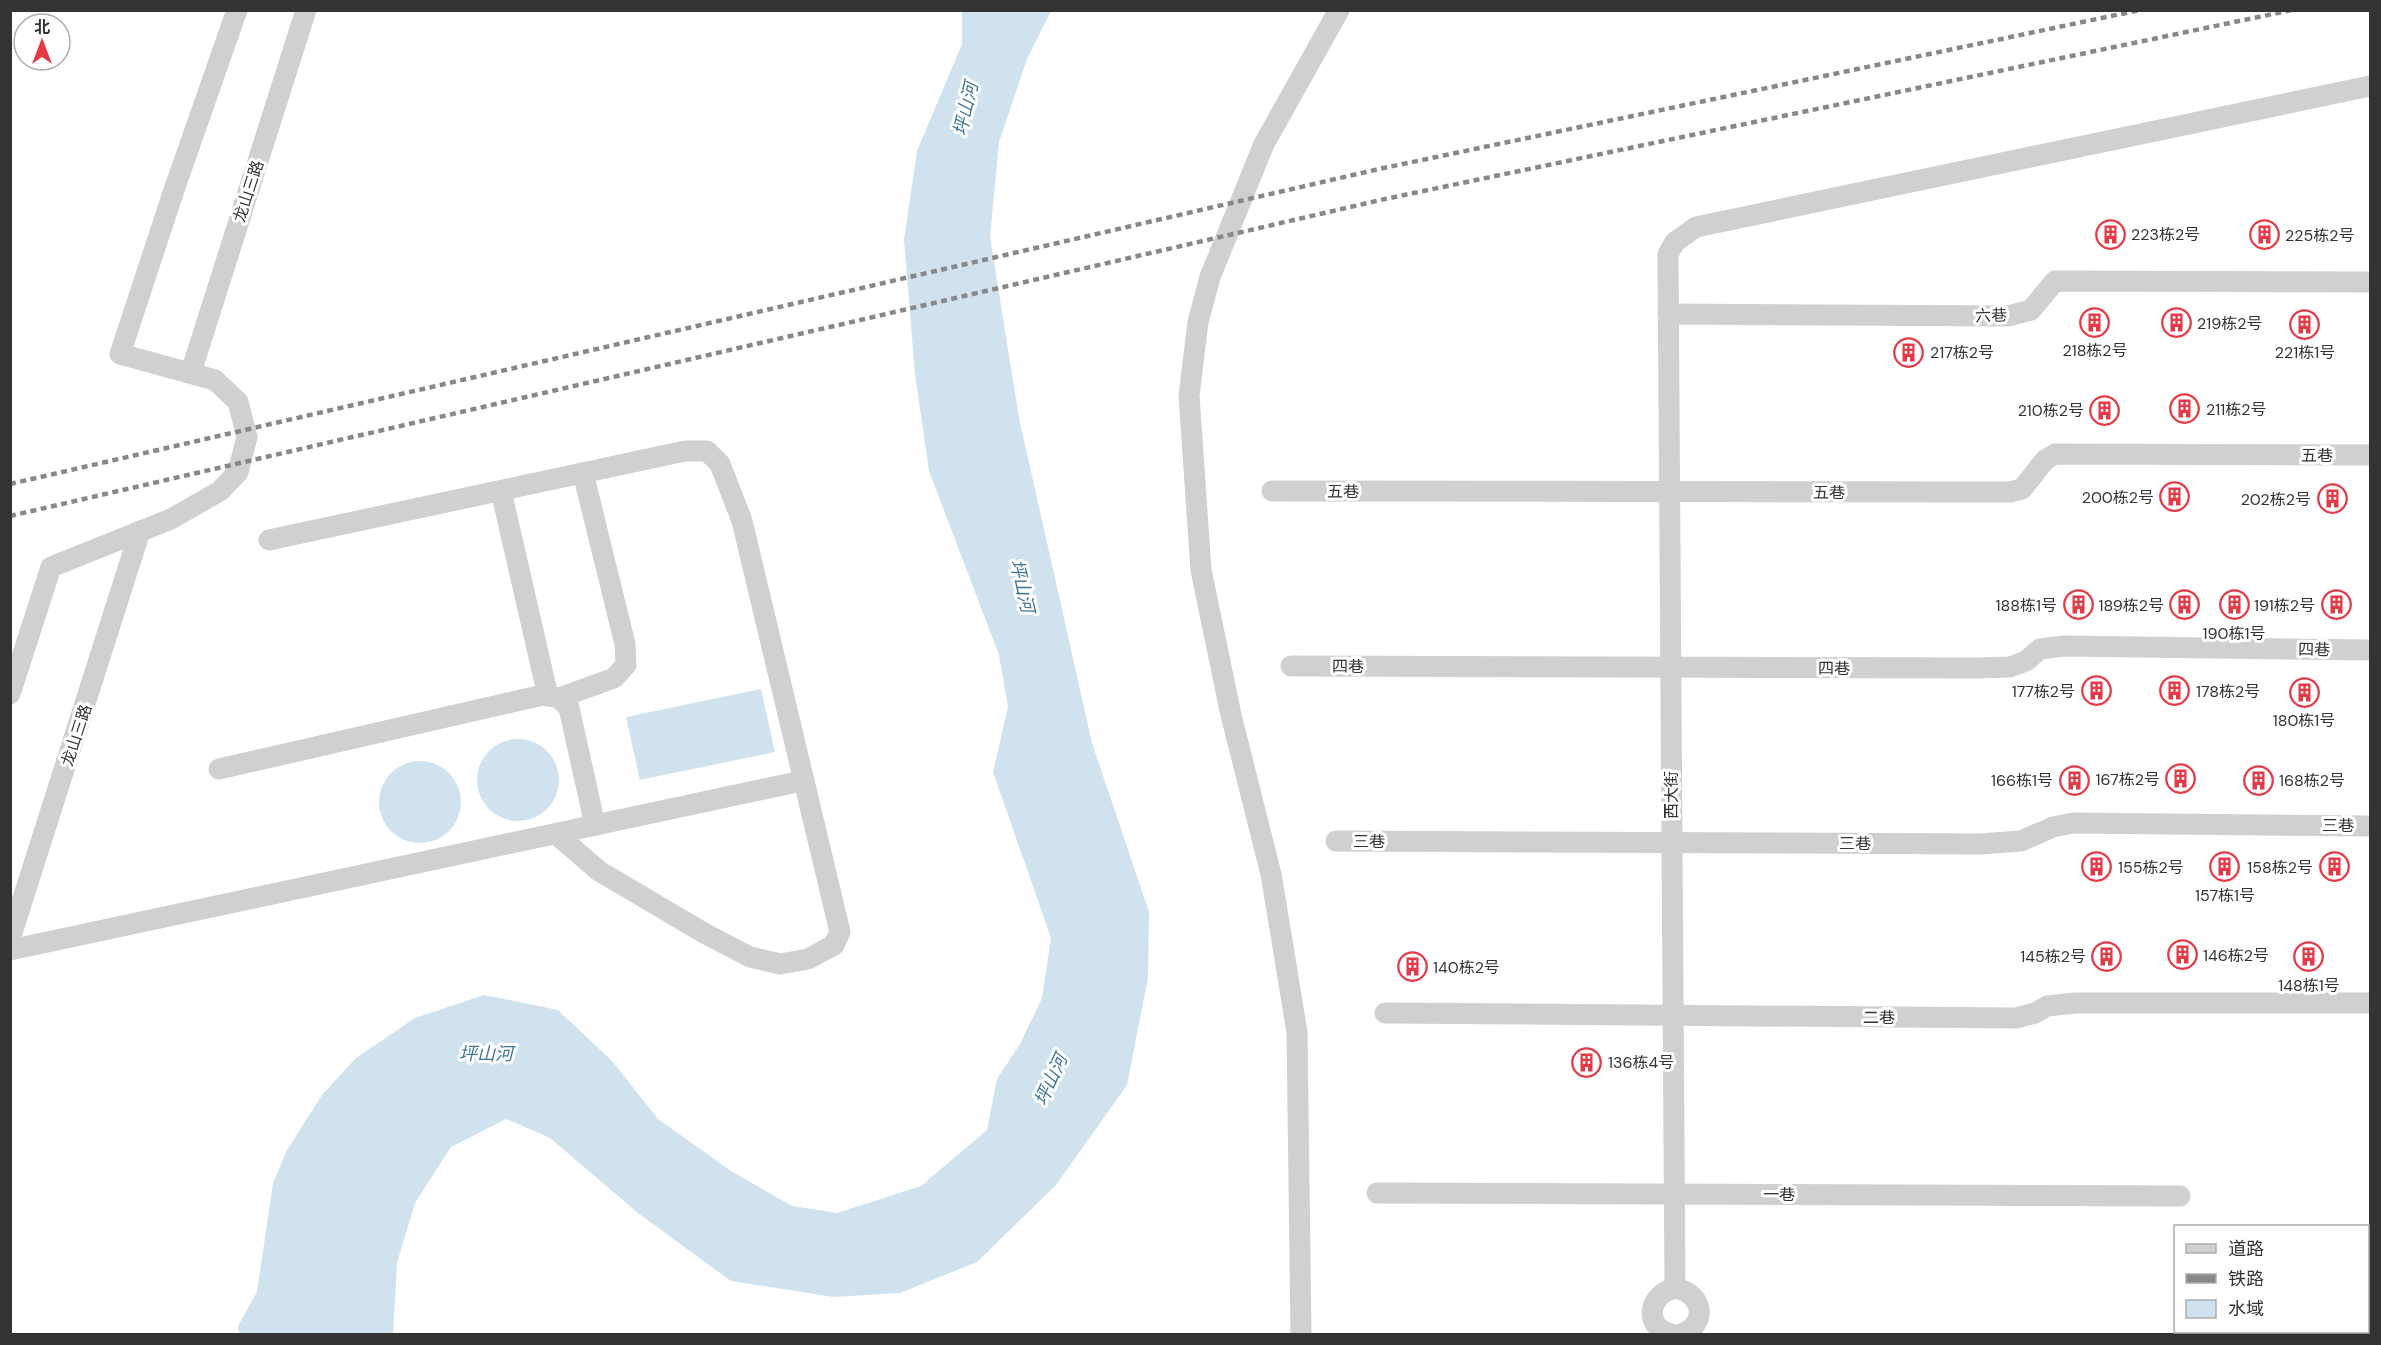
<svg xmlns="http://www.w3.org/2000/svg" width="2381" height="1345" font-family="'DM Sans','Noto Sans SC',sans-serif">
	<rect width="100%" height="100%" fill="#fff"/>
	<g fill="#cfe2ee">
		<path d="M962,11H1051L1027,59L999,142L990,237L1019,418L1092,743L1149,912L1148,978L1127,1085L1056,1185L977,1262L900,1293L833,1297L731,1281L638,1213L550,1138L506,1119L451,1147L415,1203L397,1263L393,1334H239L238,1326L257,1292L273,1183L287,1150L322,1095L356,1058L415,1018L484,995L558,1010L612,1061L658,1119L731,1171L792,1206L837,1213L921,1186L987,1130L997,1079L1020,1044L1042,998L1051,938L993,772L1008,707L999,655L929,471L915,374L904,240L917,151L962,44Z"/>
		<path d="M761,689L775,752L640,780L626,717Z"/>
		<circle cx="518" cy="780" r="41"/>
		<circle cx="420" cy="802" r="41"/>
	</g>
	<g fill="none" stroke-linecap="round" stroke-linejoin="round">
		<g stroke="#d0d0d0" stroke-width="21">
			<path d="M1668,314L2008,316L2031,310L2055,281L2370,282"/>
			<path d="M191,372L306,10"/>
			<path d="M501,491L548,696"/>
			<path d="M1272,491L2010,492L2022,489L2045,460L2055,454L2370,455"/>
			<path d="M269,540L685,451H707L720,464L742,521L840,932L834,945L808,959L780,964L750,957L704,933L599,871L556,834"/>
			<path d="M1291,666L1977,668L2010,667L2026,661L2040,649L2064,646L2370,650"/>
			<path d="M10,694L51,567L171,519L220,491L238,472L247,437L238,402L215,380L120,354L174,190L237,10"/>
			<path d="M559,698L614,678L626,665L625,644L583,473"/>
			<path d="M219,769L543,695L559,698L569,708L595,825"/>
			<path d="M1336,841L1980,844L2021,841L2053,827L2073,823L2370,826"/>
			<path d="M10,939L140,531"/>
			<path d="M10,950L802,781"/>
			<path d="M1385,1013L2016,1018L2035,1013L2047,1006L2076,1003H2370"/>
			<path d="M1377,1193L2180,1196"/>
			<path d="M2368,1245L2370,1243"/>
			<path d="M1675,1288L1668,254L1675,242L1696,227L2370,86"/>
			<path d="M1301,1334L1297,1032L1271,874L1231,715L1201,570L1189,396L1198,322L1210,277L1264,144L1339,10"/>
			<path d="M1671,1334C1643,1327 1648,1294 1675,1288C1703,1293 1709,1324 1681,1334"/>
			<path d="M2301,1334L2302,1332"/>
		</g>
		<g stroke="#888" stroke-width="4.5" stroke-dasharray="6 4.5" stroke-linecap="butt">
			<path d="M10,484L1379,169L2140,10"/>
			<path d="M10,516L1385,199L2292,10"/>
		</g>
	</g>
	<defs>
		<symbol id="building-ring" viewBox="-11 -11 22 22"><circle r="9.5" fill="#fff" stroke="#e63946" stroke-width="1.5"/><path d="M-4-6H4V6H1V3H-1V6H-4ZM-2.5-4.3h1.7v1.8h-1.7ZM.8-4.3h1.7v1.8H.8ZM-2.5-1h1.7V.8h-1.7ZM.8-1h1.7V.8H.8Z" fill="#e63946"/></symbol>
	</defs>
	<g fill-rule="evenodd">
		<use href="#building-ring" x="2094" y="218" width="33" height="33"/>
		<use href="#building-ring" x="2248" y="218" width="33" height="33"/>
		<use href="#building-ring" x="2078" y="306" width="33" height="33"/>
		<use href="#building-ring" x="2160" y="306" width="33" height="33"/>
		<use href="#building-ring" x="2288" y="308" width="33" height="33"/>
		<use href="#building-ring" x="1892" y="336" width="33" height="33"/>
		<use href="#building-ring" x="2168" y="392" width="33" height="33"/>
		<use href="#building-ring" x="2088" y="394" width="33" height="33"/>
		<use href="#building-ring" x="2158" y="480" width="33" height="33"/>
		<use href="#building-ring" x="2316" y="482" width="33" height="33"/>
		<use href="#building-ring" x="2062" y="588" width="33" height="33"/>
		<use href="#building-ring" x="2168" y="588" width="33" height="33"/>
		<use href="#building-ring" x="2218" y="588" width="33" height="33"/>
		<use href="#building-ring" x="2320" y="588" width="33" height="33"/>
		<use href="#building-ring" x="2080" y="674" width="33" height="33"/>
		<use href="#building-ring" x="2158" y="674" width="33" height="33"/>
		<use href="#building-ring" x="2288" y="676" width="33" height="33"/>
		<use href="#building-ring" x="2164" y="762" width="33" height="33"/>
		<use href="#building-ring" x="2058" y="764" width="33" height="33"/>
		<use href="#building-ring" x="2242" y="764" width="33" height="33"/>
		<use href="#building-ring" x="2080" y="850" width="33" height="33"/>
		<use href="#building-ring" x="2208" y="850" width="33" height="33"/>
		<use href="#building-ring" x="2318" y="850" width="33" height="33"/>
		<use href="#building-ring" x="2166" y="938" width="33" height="33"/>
		<use href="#building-ring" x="2090" y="940" width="33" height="33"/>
		<use href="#building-ring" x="2292" y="940" width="33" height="33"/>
		<use href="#building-ring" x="1396" y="950" width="33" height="33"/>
		<use href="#building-ring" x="1570" y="1046" width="33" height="33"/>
	</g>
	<g text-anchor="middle" stroke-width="6" stroke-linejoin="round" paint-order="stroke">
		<g font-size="16" fill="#333" stroke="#fff">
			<text transform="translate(248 191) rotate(-72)" y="6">龙山三路</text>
			<text transform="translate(1991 315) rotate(-2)" y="6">六巷</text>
			<text x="2317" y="461">五巷</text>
			<text x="1343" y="497">五巷</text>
			<text x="1829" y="498">五巷</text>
			<text transform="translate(2314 649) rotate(1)" y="6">四巷</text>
			<text x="1348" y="672">四巷</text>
			<text x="1834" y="674">四巷</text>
			<text transform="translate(76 735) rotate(-72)" y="6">龙山三路</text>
			<text transform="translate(1671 795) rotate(-90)" y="6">西大街</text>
			<text x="2338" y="831">三巷</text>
			<text x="1369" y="847">三巷</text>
			<text x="1855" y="849">三巷</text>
			<text x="1879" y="1023">二巷</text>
			<text x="1779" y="1200">一巷</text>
		</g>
		<g font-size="16" fill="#333" stroke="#fff" text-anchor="start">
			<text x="2131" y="240">223栋2号</text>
			<text x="2285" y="241">225栋2号</text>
			<text x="2197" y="329">219栋2号</text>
			<text x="2095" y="356" text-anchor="middle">218栋2号</text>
			<text x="1930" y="358">217栋2号</text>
			<text x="2305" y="358" text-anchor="middle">221栋1号</text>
			<text x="2206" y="415">211栋2号</text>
			<text x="2084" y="416" text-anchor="end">210栋2号</text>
			<text x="2154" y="503" text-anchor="end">200栋2号</text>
			<text x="2311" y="505" text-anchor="end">202栋2号</text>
			<text x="2057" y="611" text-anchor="end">188栋1号</text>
			<text x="2164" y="611" text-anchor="end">189栋2号</text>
			<text x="2315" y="611" text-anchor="end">191栋2号</text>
			<text x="2234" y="639" text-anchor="middle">190栋1号</text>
			<text x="2075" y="697" text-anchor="end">177栋2号</text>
			<text x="2196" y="697">178栋2号</text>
			<text x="2304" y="726" text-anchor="middle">180栋1号</text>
			<text x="2160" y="785" text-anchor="end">167栋2号</text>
			<text x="2053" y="786" text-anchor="end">166栋1号</text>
			<text x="2279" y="786">168栋2号</text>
			<text x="2118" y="873">155栋2号</text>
			<text x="2313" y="873" text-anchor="end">158栋2号</text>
			<text x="2225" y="901" text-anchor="middle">157栋1号</text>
			<text x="2203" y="961">146栋2号</text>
			<text x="2086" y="962" text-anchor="end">145栋2号</text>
			<text x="1433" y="973">140栋2号</text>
			<text x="2309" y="991" text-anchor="middle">148栋1号</text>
			<text x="1608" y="1068">136栋4号</text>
		</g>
		<g font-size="18" font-style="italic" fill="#3f7597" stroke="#fff">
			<text transform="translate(966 109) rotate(-77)" y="6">坪山河</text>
			<text transform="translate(1022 586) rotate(77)" y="6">坪山河</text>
			<text x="486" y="1060">坪山河</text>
			<text transform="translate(1051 1080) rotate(-66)" y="6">坪山河</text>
		</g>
	</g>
	<rect width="2381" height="1345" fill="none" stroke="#333333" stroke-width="24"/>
	<rect x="2174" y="1225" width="195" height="108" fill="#ffffff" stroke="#adadad" stroke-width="1.5"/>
	<rect x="2186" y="1244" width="30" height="9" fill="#d0d0d0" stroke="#adadad" stroke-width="1.5"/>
	<text x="2228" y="1255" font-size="18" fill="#333333">道路</text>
	<rect x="2186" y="1274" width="30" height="9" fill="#888888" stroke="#adadad" stroke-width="1.5"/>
	<text x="2228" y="1285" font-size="18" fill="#333333">铁路</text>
	<rect x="2186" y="1300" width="30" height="18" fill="#cfe2ee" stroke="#adadad" stroke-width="1.5"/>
	<text x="2228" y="1315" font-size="18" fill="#333333">水域</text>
	<g transform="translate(42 42)"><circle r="28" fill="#ffffff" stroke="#adadad" stroke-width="1.5"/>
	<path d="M0-4.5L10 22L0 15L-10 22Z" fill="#e63946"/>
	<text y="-9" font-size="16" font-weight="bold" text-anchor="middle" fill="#333333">北</text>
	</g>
</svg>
